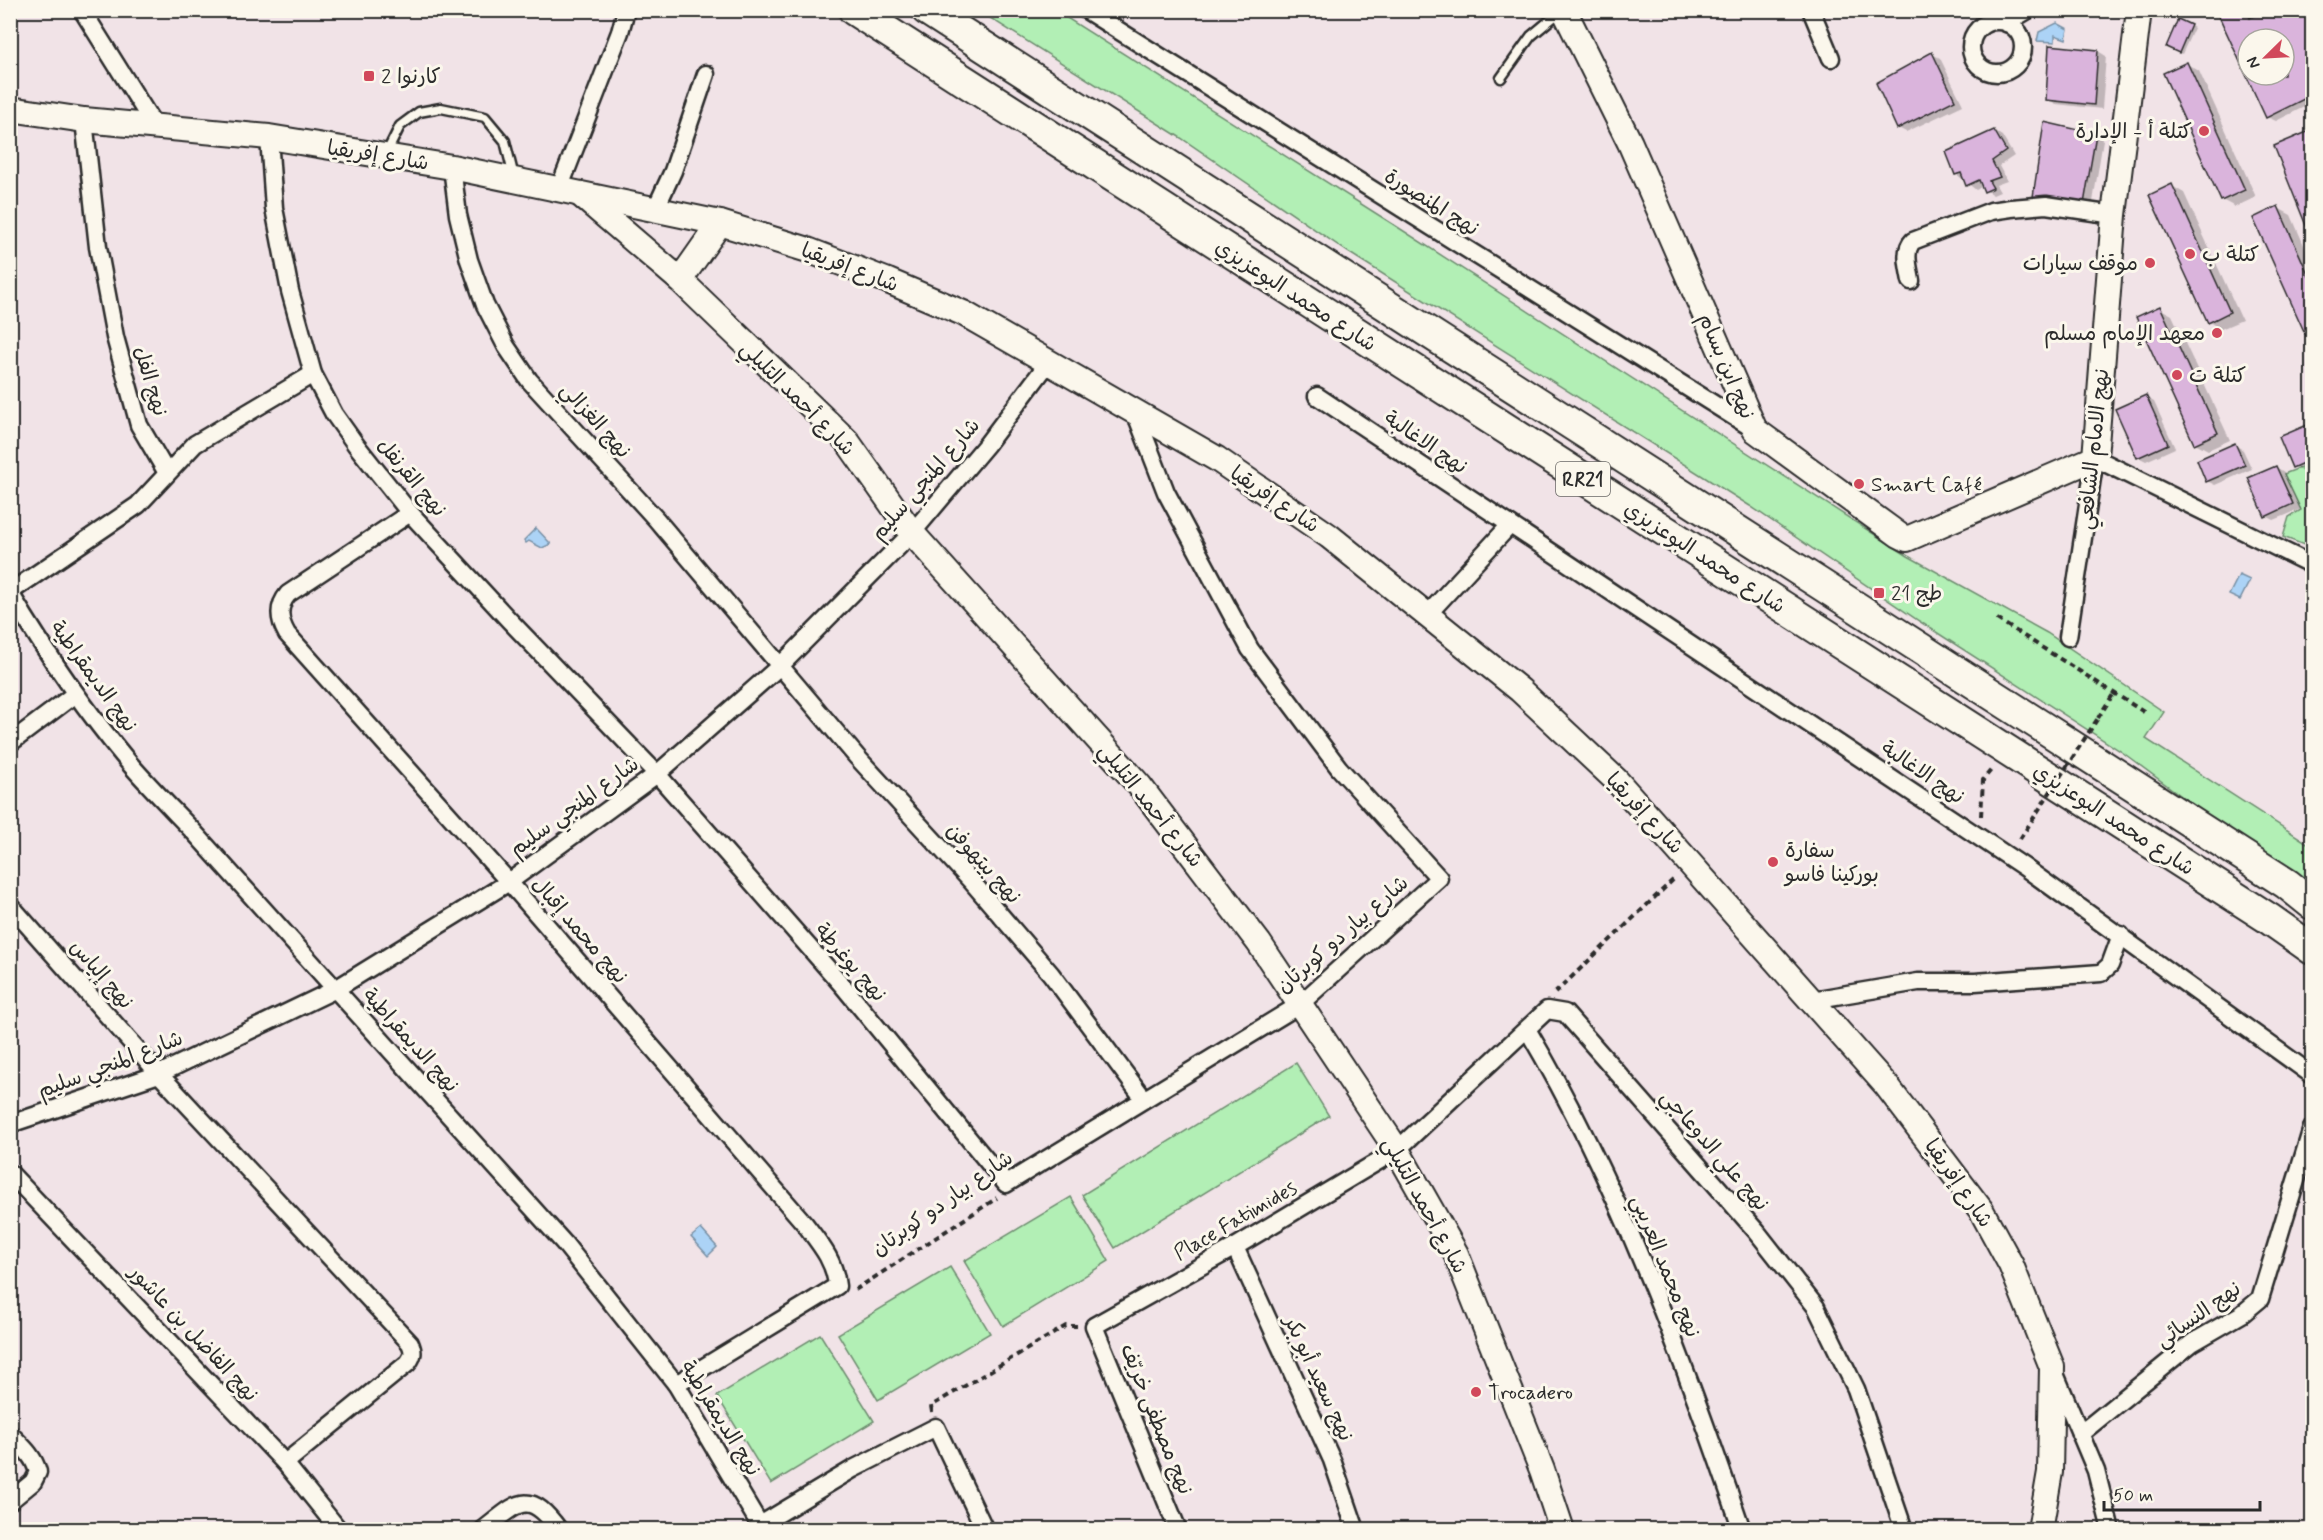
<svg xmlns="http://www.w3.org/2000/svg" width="2323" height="1540" font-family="Mynerve,'Playpen Sans Arabic',sans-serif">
	<rect width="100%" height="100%" fill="#f1e3e7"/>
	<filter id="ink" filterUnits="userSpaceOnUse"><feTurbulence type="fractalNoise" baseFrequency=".0167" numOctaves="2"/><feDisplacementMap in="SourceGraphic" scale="12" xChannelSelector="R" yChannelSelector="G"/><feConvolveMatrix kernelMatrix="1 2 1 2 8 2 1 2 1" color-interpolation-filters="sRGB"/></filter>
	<g filter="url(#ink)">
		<g fill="#b2efb5" stroke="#6e8d70" stroke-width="1.5">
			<path d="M979,11H1056L1399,228L1908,556L2047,633L2164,712L2146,739L2312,846V893L2122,752L1919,621L1750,506L1348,252L1181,138Z"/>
			<path d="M2312,463V548L2283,537L2289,517L2301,510L2284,474Z"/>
			<path d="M1296,1063L1329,1116L1115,1248L1082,1195Z"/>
			<path d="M1071,1197L1109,1261L1003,1326L964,1261Z"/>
			<path d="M950,1267L990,1333L878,1400L838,1334Z"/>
			<path d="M820,1334L874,1421L771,1484L717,1396Z"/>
		</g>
		<g fill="#acd3f6" stroke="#7890a5" stroke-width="1.5">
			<path d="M2057,23L2068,29L2066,39L2055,35V42L2037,41L2039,32Z"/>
			<path d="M536,528L551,544L542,548L529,541L526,543L524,540Z"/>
			<path d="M2239,575L2250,580L2240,600L2229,595Z"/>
			<path d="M701,1229L717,1247L708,1256L691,1237Z"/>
		</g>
		<g fill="#0003">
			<path d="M2228,10H2251L2255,17L2312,10V103L2276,121L2267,117L2248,75H2284V39H2248V75Z"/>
			<path d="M2191,26L2194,28L2182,54L2171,49Z"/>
			<path d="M2051,47L2098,51L2106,56L2102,109L2056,104L2048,99Z"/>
			<path d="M1932,54L1940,58L1963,105L1906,132L1898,128Z"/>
			<path d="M2187,64L2199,71L2256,197L2235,207L2222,200Z"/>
			<path d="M1994,131L2002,136L2014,156L1999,166L2007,181L1996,185L2000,192L1993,195L1985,190L1983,186L1976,190L1956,174Z"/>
			<path d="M2312,132V229L2309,227L2276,147Z"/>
			<path d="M2095,135L2103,140L2092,208L2043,201Z"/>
			<path d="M2172,186L2184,193L2242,320L2221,329L2209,322Z"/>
			<path d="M2278,208L2291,215L2312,264V346L2255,218Z"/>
			<path d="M2159,308L2172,315L2230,440L2208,450L2195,443Z"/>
			<path d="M2146,397L2154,402L2175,448L2146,461L2138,457Z"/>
			<path d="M2312,425V471L2306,474L2293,467L2281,438Z"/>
			<path d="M2235,445L2243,450L2252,469L2215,485L2207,481Z"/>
			<path d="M2276,467L2284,472L2301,509L2274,520L2266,516Z"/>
		</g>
		<g fill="#dab4dc" stroke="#2b2b2b" stroke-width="1.5" fill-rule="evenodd">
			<path d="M2225,10H2246L2250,18L2265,10H2312V95L2266,118L2218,14ZM2248,39H2284V75H2248Z"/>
			<path d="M2178,19L2191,25L2179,53L2166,47Z"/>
			<path d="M2049,45L2098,50L2094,105L2046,100Z"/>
			<path d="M1932,52L1955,100L1897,129L1876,83Z"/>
			<path d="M2187,62L2245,190L2221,201L2163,73Z"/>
			<path d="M2044,122L2096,134L2084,204L2033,197Z"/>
			<path d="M1994,130L2006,151L1992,161L2000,177L1989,181L1993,188L1984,192L1979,180L1966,186L1961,173L1955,175L1946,152Z"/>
			<path d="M2312,130V225L2307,228L2274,146Z"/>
			<path d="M2172,184L2230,312L2208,323L2149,195Z"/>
			<path d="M2278,206L2312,283V349L2253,218Z"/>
			<path d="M2160,306L2218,433L2194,444L2136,317Z"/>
			<path d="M2146,395L2168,444L2137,458L2115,409Z"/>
			<path d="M2312,423V459L2292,468L2279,437Z"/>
			<path d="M2235,443L2245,465L2206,482L2197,460Z"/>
			<path d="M2276,466L2293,504L2265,517L2248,478Z"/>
		</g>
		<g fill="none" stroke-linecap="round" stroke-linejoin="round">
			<defs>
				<g id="lane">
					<path d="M1501,78L1531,36L1561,11"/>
					<path d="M386,154L400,126L419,112L441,108L485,117L505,141L514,177"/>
				</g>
				<g id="street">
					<path d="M82,10L154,125"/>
					<path d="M1086,10L1755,430"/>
					<path d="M1811,10L1831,58"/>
					<circle cx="1997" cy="47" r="26"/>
					<path d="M2006,23L2028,10"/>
					<path d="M84,120L98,247L115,337L139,425L167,473"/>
					<path d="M269,137L274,208L290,291L313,374L334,414L356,445L410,513L509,620L657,774L843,986L1006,1184L1299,1005L1439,878L1339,768L1250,649L1166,492L1135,412"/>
					<path d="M452,167L458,215L469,260L485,305L506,346L529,380L656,519L857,757L972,882L1051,974L1144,1099"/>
					<path d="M559,189L620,32L626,10"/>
					<path d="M655,210L673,171L706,74"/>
					<path d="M1911,281C1909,268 1903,251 1913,241L1991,211L2011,208L2046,205L2114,215"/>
					<path d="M1317,396L2024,867L2312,1075"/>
					<path d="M410,513L288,594C277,607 279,620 287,634L509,882L805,1224C820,1244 835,1261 837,1286L676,1384"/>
					<path d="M10,592L138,505L195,444L313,374"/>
					<path d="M10,593C46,653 85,710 130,764C150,787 172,809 193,831L564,1243L676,1384L763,1530"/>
					<path d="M1428,614L1510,525"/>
					<path d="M2068,637L2095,458L2312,565"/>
					<path d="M10,743L75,694"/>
					<path d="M10,905L159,1074L410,1343C414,1352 413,1356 408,1363L285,1463"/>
					<path d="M1812,1000L1918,982H1975L2101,973L2110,965L2121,935"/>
					<path d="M1527,1029C1620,1186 1683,1358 1742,1530"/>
					<path d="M10,1124L159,1074L334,990L509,882L657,774L780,666L912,533L987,444L1048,363"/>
					<path d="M10,1173L285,1463L339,1530"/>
					<path d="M1235,1247L1332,1460L1356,1530"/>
					<path d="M2056,1376L2096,1471L2111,1530"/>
					<path d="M10,1434C22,1446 34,1456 38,1472L33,1482L10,1501"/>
					<path d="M2080,1434L2192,1343L2242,1314L2260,1299L2312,1128"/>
					<path d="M760,1525L853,1469L936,1427L985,1530"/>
					<path d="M483,1530C518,1503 528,1487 559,1530"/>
					<path d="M1178,1530L1094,1326L1235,1247L1397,1150L1547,1010L1565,1013L1757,1232L1816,1307L1856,1389L1904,1530"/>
				</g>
				<g id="secondary">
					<path d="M1564,10L1630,143L1755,430L1899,535L1907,539L2095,458L2114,215L2139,10"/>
					<path d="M10,109L84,120L269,137L452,167L720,223L805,249L888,281L963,313L1217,459L1329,536L1520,690L1616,780L1886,1085L1981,1210L2011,1265L2052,1367L2050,1472L2040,1530"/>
					<path d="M582,196L680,280L847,441L912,533L1139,785L1259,943L1397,1150L1456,1254L1542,1470L1562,1530"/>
					<path d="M680,280L720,223"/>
				</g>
				<g id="highway">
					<path d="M854,10L2268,918L2312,949"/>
					<path d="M927,10L2287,884L2312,904"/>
				</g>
			</defs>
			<use href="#lane" stroke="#2b2b2b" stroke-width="13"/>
			<use href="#street" stroke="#2b2b2b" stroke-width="21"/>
			<use href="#secondary" stroke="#2b2b2b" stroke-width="28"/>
			<use href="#highway" stroke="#2b2b2b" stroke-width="34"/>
			<g stroke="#2b2b2b" stroke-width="4" stroke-dasharray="6 4.5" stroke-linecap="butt">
				<path d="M1997,619L2147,714"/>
				<path d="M2098,718L2114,693"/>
				<path d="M1981,816L1983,780L1991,770"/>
				<path d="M1555,993L1675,878"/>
				<path d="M855,1290L997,1198"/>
				<path d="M932,1412L931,1406L1066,1326H1079"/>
			</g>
			<use href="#lane" stroke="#fbf7ec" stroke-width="8"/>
			<use href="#street" stroke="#fbf7ec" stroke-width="16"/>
			<use href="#secondary" stroke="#fbf7ec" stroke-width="24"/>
			<use href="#highway" stroke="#fbf7ec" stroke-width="30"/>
			<path stroke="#2b2b2b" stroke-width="4" stroke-dasharray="6 4.5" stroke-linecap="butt" d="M2020,839L2098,718"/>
		</g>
	</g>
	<g fill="#d1495b" stroke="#fbf7ec" stroke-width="2">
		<rect x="363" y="70" width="12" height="12" rx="3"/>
		<circle cx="2204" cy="131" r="6"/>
		<circle cx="2190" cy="254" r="6"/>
		<circle cx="2150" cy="263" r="6"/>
		<circle cx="2217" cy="333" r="6"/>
		<circle cx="2177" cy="375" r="6"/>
		<circle cx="1859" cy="484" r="6"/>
		<rect x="1873" y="587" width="12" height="12" rx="3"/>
		<circle cx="1773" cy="862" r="6"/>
		<circle cx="1476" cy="1392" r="6"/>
	</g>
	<g text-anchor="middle" stroke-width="6" stroke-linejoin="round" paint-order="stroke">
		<rect fill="#fbf7ec" stroke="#696865" stroke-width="1.5" x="1556" y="462" width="54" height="34" rx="4.5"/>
		<g font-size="20" font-weight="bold" fill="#2b2b2b">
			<text x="1583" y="486">RR21</text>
		</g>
		<g font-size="21" fill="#2b2b2b" stroke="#fbf7ec" text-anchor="start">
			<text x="381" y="83">كارنوا 2</text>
			<text x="2192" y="138" text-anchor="end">كتلة أ - الإدارة</text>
			<text x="2202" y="261">كتلة ب</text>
			<text x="2138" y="270" text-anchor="end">موقف سيارات</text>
			<text x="2205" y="340" text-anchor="end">معهد الإمام مسلم</text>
			<text x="2189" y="382">كتلة ت</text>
			<text x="1871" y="491">Smart Café</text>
			<text x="1891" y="600">طج 21</text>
			<text x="1785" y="857">سفارة<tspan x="1785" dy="24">بوركينا فاسو</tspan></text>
			<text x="1488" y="1399">Trocadero</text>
		</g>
		<g font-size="21" fill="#2b2b2b" stroke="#fbf7ec">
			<text transform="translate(378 155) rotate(9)" y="7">شارع إفريقيا</text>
			<text transform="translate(1432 202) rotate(32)" y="7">نهج المنصورة</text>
			<text transform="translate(850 267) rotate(21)" y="7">شارع إفريقيا</text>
			<text transform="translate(1296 295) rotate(33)" y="7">شارع محمد البوعزيزي</text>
			<text transform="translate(1727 366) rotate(67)" y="7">نهج ابن بسام</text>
			<text transform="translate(151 381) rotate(73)" y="7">نهج الفل</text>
			<text transform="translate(798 398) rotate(45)" y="7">شارع أحمد التليلي</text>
			<text transform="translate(596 420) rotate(48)" y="7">نهج الغزالي</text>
			<text transform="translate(1426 442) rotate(34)" y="7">نهج الاغالبة</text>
			<text transform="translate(2093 449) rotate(-84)" y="7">نهج الامام الشافعي</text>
			<text transform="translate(412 477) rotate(50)" y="7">نهج القرنفل</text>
			<text transform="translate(925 479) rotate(-49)" y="7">شارع المنجي سليم</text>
			<text transform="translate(1275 499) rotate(34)" y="7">شارع إفريقيا</text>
			<text transform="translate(1705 557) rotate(33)" y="7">شارع محمد البوعزيزي</text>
			<text transform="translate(94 676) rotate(54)" y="7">نهج الديمقراطية</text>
			<text transform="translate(1923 772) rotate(34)" y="7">نهج الاغالبة</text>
			<text transform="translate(1151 805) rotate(51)" y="7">شارع أحمد التليلي</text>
			<text transform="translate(574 806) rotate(-36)" y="7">شارع المنجي سليم</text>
			<text transform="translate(1645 813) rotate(47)" y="7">شارع إفريقيا</text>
			<text transform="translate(2114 819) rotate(33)" y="7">شارع محمد البوعزيزي</text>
			<text transform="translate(984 863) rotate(48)" y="7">نهج بيتهوفن</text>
			<text transform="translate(580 930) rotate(49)" y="7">نهج محمد إقبال</text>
			<text transform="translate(1342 934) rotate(-41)" y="7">شارع بيار دو كوبرتان</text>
			<text transform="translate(851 962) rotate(49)" y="7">نهج يوغرطة</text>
			<text transform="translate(102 974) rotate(49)" y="7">نهج إلياس</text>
			<text transform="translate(411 1040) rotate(48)" y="7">نهج الديمقراطية</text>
			<text transform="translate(110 1064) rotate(-21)" y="7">شارع المنجي سليم</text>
			<text transform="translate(1715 1150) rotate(49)" y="7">نهج علي الدوعاجي</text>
			<text transform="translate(1959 1183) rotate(55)" y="7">شارع إفريقيا</text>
			<text transform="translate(942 1203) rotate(-35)" y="7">شارع بيار دو كوبرتان</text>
			<text transform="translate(1425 1205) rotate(61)" y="7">شارع أحمد التليلي</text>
			<text transform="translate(1235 1220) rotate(-30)" y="7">Place Fatimides</text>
			<text transform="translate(1666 1266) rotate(68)" y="7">نهج محمد العريبي</text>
			<text transform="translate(2198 1314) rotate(-35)" y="7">نهج النسائي</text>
			<text transform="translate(194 1333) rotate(47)" y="7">نهج الفاضل بن عاشور</text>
			<text transform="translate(1319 1378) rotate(65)" y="7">نهج سعيد أبو بكر</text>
			<text transform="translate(721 1418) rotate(58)" y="7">نهج الديمقراطية</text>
			<text transform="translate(1157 1419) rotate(68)" y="7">نهج مصطفى خريّف</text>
		</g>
	</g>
	<rect width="2323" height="1540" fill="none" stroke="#fbf7ec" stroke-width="36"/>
	<rect x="18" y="18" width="2287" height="1504" fill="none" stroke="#2b2b2b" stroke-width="2" filter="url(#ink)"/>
	<g transform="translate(2266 57) rotate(246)"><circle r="28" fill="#fbf7ec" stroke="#a8a59f" stroke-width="1.5"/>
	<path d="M0-4.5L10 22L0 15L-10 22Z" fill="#d1495b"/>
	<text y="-9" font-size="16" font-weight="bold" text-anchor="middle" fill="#2b2b2b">N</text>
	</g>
	<path d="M2104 1501v9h156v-9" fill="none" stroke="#2b2b2b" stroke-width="3"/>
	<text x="2113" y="1501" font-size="18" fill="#2b2b2b" stroke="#fbf7ec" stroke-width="4.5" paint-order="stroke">50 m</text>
</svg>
